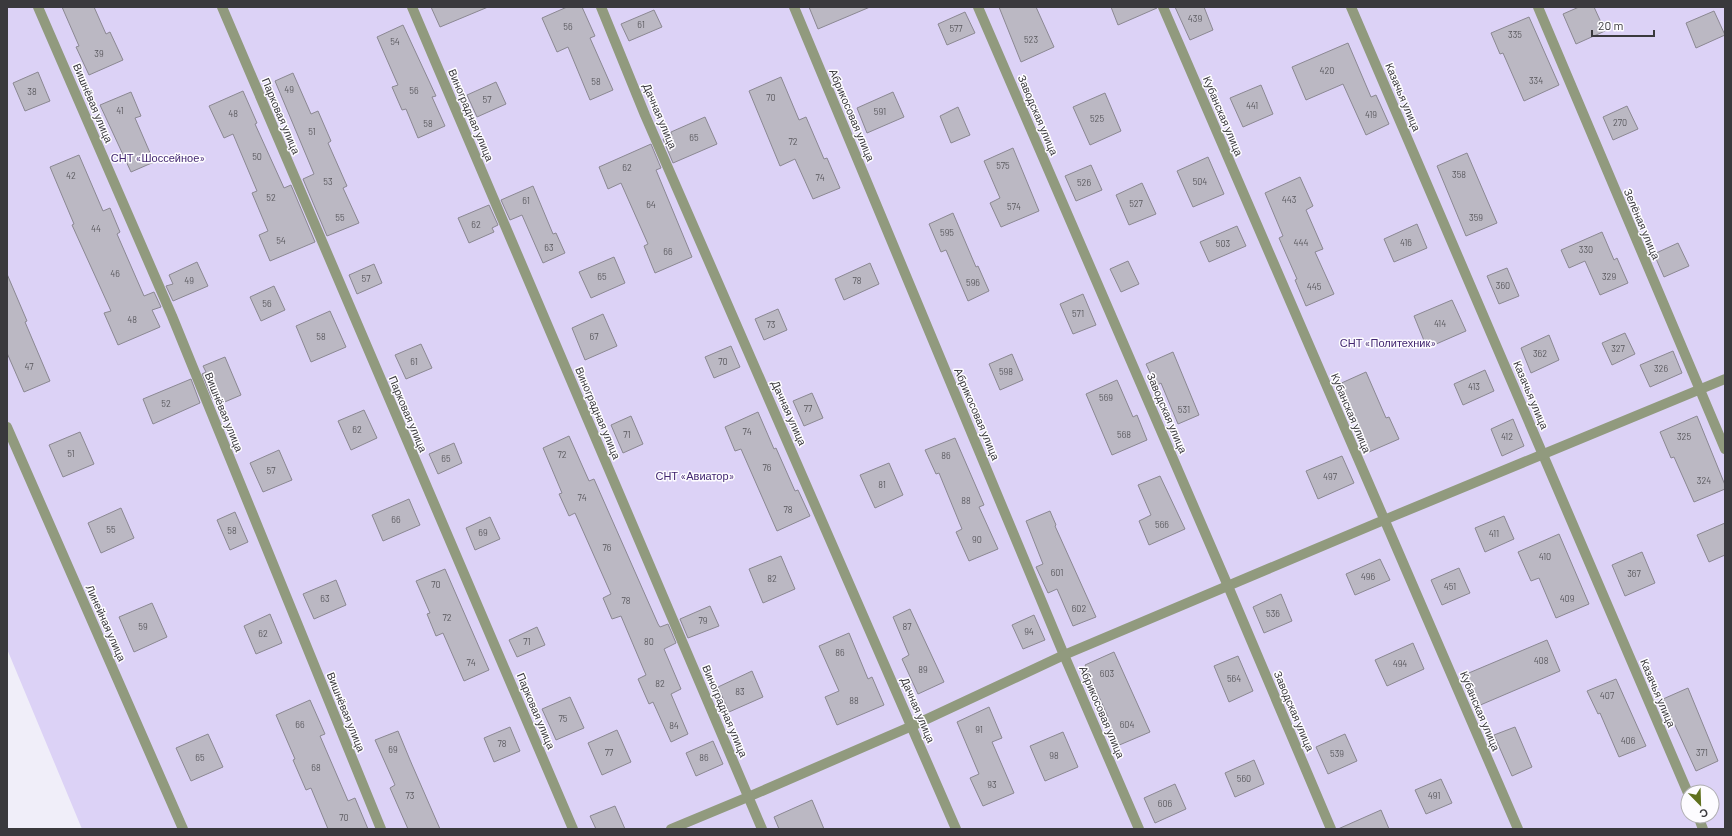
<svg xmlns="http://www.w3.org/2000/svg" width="1732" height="836" font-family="Barlow,sans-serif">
	<rect width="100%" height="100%" fill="#f0eef9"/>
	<path fill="#dcd2f6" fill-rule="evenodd" d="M7,7H1725V829H82L7,649ZM1688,792H1712V816H1688Z"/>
	<g fill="#bbb8c3" stroke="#8b8892">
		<path d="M62,7H94L106,34L110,32L123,60L89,75L76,47L79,46Z"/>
		<path d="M431,7H488L440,27Z"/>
		<path d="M567,7H582L595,36L590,38L613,90L590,100L568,47L557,52L542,18Z"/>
		<path d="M809,7H870L818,29Z"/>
		<path d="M999,7H1036L1054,47L1021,62Z"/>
		<path d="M1111,7H1157V8L1118,25Z"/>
		<path d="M1175,7H1204L1213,30L1190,40Z"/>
		<path d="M1579,7H1594L1605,31L1576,44L1563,14Z"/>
		<path d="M654,10L662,27L629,41L621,24Z"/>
		<path d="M1714,11L1725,35L1696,48L1686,23Z"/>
		<path d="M965,12L975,33L947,45L938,24Z"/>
		<path d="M1529,17L1559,85L1524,101L1503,53L1500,54L1491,33Z"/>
		<path d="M403,25L436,96L432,97L445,126L418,138L406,109L402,110L392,87L398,85L377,37Z"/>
		<path d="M1348,43L1371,97L1376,95L1389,124L1366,135L1343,84L1306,100L1292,67Z"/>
		<path d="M38,72L50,101L25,111L13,83Z"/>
		<path d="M293,73L311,114L318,111L331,141L328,143L347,186L343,188L359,223L327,236L303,179L314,174L275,81Z"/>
		<path d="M781,77L799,120L806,117L824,159L827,158L840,188L813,199L795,159L780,166L749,91Z"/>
		<path d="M496,82L506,104L477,117L467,95Z"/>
		<path d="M1261,85L1273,114L1243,127L1230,98Z"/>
		<path d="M243,91L257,123L255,124L284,188L291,185L315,242L270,261L259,235L268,231L252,193L257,191L233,134L224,138L209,106Z"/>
		<path d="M131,92L141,116L135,118L154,162L131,172L100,105Z"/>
		<path d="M893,92L904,117L867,133L857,108Z"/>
		<path d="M1105,93L1121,131L1090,145L1073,107Z"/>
		<path d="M1627,106L1638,129L1613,140L1603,117Z"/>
		<path d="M958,107L970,135L951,143L940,116Z"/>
		<path d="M705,117L717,144L673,163L663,139L672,135L671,132Z"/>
		<path d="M651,144L661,168L656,170L692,257L655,273L644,246L648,244L621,183L608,189L599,167Z"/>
		<path d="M1013,148L1039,211L1001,227L990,203L1000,198L984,161Z"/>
		<path d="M1467,153L1497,223L1466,236L1437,166Z"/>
		<path d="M79,155L103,211L110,208L120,232L117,234L144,296L154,292L161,307L152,310L160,327L118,345L104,313L111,311L72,225L74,224L50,167Z"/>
		<path d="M1208,157L1224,194L1193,207L1177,171Z"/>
		<path d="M1091,165L1102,190L1076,201L1065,176Z"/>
		<path d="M1300,177L1313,206L1306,210L1323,249L1315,252L1334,294L1306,306L1295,280L1297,279L1279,238L1283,236L1265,193Z"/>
		<path d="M1142,183L1156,214L1129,225L1116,195Z"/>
		<path d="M533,186L553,234L556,233L565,253L543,263L522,215L510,220L501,200Z"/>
		<path d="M489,205L498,225L492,228L494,232L469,243L458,218Z"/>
		<path d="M953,213L976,267L978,266L989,291L968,301L946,250L941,252L929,224Z"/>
		<path d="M1417,224L1427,248L1394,262L1384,239Z"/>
		<path d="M1237,226L1246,246L1209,262L1200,242Z"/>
		<path d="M1602,232L1614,260L1617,258L1628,283L1600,295L1585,261L1569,268L1561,250Z"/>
		<path d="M1678,243L1689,266L1664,277L1654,254Z"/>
		<path d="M614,257L625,283L591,298L579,272Z"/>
		<path d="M1128,261L1139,284L1121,292L1110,269Z"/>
		<path d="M197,262L208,286L173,301L166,286L173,284L169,275Z"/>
		<path d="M870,263L879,284L844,300L835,279Z"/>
		<path d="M374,264L382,283L357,294L349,275Z"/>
		<path d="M1507,268L1519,296L1499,304L1487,276Z"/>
		<path d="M7,274L27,321L25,322L50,381L24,392L7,353Z"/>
		<path d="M274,286L285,310L261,321L250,297Z"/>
		<path d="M1083,294L1096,325L1073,334L1060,304Z"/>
		<path d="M1452,300L1466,331L1427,348L1414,316Z"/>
		<path d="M778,309L787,330L764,340L755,319Z"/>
		<path d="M330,311L346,347L311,362L296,326Z"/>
		<path d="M603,314L617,346L585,360L572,328Z"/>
		<path d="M1625,333L1635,354L1612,365L1602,343Z"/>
		<path d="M1549,335L1559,360L1531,373L1521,348Z"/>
		<path d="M421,344L432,368L406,379L395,355Z"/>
		<path d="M731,346L740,367L714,378L705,357Z"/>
		<path d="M1673,351L1682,373L1650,387L1640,365Z"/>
		<path d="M1173,352L1199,415L1178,424L1161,383L1156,386L1146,364Z"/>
		<path d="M1012,354L1023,380L1000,390L989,364Z"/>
		<path d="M225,357L241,395L220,404L216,396L212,398L202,374L206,372L203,366Z"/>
		<path d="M1485,370L1494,391L1463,405L1454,384Z"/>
		<path d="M1366,372L1386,418L1389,417L1399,439L1369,452L1352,411L1349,413L1337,385Z"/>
		<path d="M191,379L200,403L153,424L143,399Z"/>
		<path d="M1117,380L1133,417L1137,415L1147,440L1112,455L1086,394Z"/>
		<path d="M812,393L823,418L804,426L793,401Z"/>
		<path d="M364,410L377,438L351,450L338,421Z"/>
		<path d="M758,412L774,449L776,448L795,491L798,490L810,516L777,531L741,449L735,451L725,427Z"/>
		<path d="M631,416L643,444L623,453L611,425Z"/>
		<path d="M1697,416L1725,485V489L1694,502L1674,457L1671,458L1660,432Z"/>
		<path d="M1513,419L1524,446L1502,456L1491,429Z"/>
		<path d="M80,432L94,464L63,477L49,445Z"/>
		<path d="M569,436L589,481L594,479L658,624L660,627L668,624L676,643L664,649L681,689L671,694L688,734L671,742L653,702L649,704L638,679L646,675L621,616L612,619L603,598L611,594L575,513L569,516L559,494L562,493L543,448Z"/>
		<path d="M955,438L984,505L979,507L998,549L969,561L956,532L962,529L939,473L936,474L925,450Z"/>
		<path d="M454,443L462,463L438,474L429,454Z"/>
		<path d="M279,450L292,480L263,492L250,463Z"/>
		<path d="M1342,456L1354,483L1318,499L1306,471Z"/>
		<path d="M889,463L903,495L875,508L860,475Z"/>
		<path d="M1160,476L1185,529L1149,545L1139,521L1151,515L1138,485Z"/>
		<path d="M409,499L420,525L383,541L372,515Z"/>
		<path d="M121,508L134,538L101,553L88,523Z"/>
		<path d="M1050,511L1056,525L1055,526L1096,617L1073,626L1057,589L1048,593L1036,567L1043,564L1026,521Z"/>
		<path d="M235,512L248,542L230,550L217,520Z"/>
		<path d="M1504,516L1514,539L1485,552L1475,528Z"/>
		<path d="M490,517L500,539L475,550L466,528Z"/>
		<path d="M1725,523V555L1709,562L1697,535Z"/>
		<path d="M1559,534L1589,604L1556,618L1539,578L1531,581L1518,552Z"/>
		<path d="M1642,552L1655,583L1625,596L1612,565Z"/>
		<path d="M781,556L795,589L763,603L749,569Z"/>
		<path d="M1380,559L1390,580L1355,595L1346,574Z"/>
		<path d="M1459,568L1470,593L1442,605L1431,580Z"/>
		<path d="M445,569L489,670L464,681L443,633L436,636L427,614L430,613L416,581Z"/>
		<path d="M336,580L346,605L314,619L303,594Z"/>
		<path d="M1281,594L1292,621L1264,633L1253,607Z"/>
		<path d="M152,603L167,637L134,652L119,617Z"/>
		<path d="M710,606L719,626L688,638L680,619Z"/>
		<path d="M910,609L944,682L918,694L902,659L909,655L893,617Z"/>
		<path d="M270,614L282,643L256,654L244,626Z"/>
		<path d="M1034,615L1045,640L1023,649L1012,625Z"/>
		<path d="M537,627L545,645L517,657L509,640Z"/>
		<path d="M849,633L868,679L872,677L884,705L837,725L825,697L839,691L819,646Z"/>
		<path d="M1547,640L1560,671L1478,706L1464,675Z"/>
		<path d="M1413,643L1424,669L1387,686L1375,660Z"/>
		<path d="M1114,652L1150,732L1117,746L1105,718L1108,717L1085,665Z"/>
		<path d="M1238,656L1253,691L1229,702L1214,666Z"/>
		<path d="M752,671L763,697L729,712L718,687Z"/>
		<path d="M1616,679L1646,746L1619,757L1600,713L1598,714L1587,691Z"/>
		<path d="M1688,688L1718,761L1696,771L1663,699Z"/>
		<path d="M570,697L584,728L556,740L542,709Z"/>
		<path d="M310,700L325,734L320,736L348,801L355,798L368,829H328L311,788L306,790L293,760L295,759L276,715Z"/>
		<path d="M989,707L1002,738L992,742L1014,793L983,806L970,778L979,774L957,722Z"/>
		<path d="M510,727L520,751L494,762L484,738Z"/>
		<path d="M1515,727L1532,767L1512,776L1494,735Z"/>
		<path d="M617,730L631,762L602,775L588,743Z"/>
		<path d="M398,731L410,760L440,829H408L390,788L395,785L375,740Z"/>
		<path d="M1063,732L1078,767L1045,781L1030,746Z"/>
		<path d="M208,734L223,767L191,781L176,748Z"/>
		<path d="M1345,734L1357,761L1328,774L1316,747Z"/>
		<path d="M713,741L723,764L696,776L686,753Z"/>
		<path d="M1254,760L1264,784L1235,797L1225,773Z"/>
		<path d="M1441,779L1452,803L1426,814L1415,790Z"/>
		<path d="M1175,784L1186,809L1155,823L1144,798Z"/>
		<path d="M812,800L824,829H779L774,817Z"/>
		<path d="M615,806L625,829H596L590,816Z"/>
		<path d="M1381,810L1389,829H1338Z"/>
	</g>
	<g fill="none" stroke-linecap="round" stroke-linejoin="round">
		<g stroke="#919a7e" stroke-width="10">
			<path d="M38,7L172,316L381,829"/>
			<path d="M222,7L573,829"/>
			<path d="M412,7L762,829"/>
			<path d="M601,7L645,115L956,829"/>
			<path d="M794,7L1064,655L1139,829"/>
			<path d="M978,7L1228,586L1331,829"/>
			<path d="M1163,7L1518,829"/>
			<path d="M1351,7L1688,793"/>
			<path d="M1538,7L1725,449"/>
			<path d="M7,427L183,829"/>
			<path d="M1698,816L1703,829"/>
			<path d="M671,829L748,797L912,726L1064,655L1384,520L1725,379"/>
		</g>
	</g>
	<g text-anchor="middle" stroke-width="3" stroke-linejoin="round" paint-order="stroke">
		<g font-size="9" fill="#5a595e">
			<text x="1195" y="22">439</text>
			<text x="641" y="28">61</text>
			<text x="568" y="30">56</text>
			<text x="956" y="32">577</text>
			<text x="1515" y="38">335</text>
			<text x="1031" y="43">523</text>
			<text x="395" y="45">54</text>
			<text x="99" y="57">39</text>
			<text x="1327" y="74">420</text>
			<text x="1536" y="84">334</text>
			<text x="596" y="85">58</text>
			<text x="289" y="93">49</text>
			<text x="414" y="94">56</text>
			<text x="32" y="95">38</text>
			<text x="771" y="101">70</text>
			<text x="487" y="103">57</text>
			<text x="1252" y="109">441</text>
			<text x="120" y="114">41</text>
			<text x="880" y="115">591</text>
			<text x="233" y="117">48</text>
			<text x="1371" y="118">419</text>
			<text x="1097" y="122">525</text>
			<text x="1620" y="126">270</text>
			<text x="428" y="127">58</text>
			<text x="312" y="135">51</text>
			<text x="694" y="141">65</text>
			<text x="793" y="145">72</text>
			<text x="257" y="160">50</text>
			<text x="1003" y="169">575</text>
			<text x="627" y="171">62</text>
			<text x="1459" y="178">358</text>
			<text x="71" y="179">42</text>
			<text x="820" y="181">74</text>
			<text x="328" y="185">53</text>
			<text x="1200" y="185">504</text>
			<text x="1084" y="186">526</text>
			<text x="271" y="201">52</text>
			<text x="1289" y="203">443</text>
			<text x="526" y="204">61</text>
			<text x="1136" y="207">527</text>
			<text x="651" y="208">64</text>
			<text x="1014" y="210">574</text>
			<text x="340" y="221">55</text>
			<text x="1476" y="221">359</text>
			<text x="476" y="228">62</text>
			<text x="96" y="232">44</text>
			<text x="947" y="236">595</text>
			<text x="281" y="244">54</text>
			<text x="1301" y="246">444</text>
			<text x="1406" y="246">416</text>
			<text x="1223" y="247">503</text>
			<text x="549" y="251">63</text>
			<text x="1586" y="253">330</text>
			<text x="668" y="255">66</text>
			<text x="115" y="277">46</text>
			<text x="602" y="280">65</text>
			<text x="1609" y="280">329</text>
			<text x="366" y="282">57</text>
			<text x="189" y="284">49</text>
			<text x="857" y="284">78</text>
			<text x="973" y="286">596</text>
			<text x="1503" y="289">360</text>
			<text x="1314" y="290">445</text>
			<text x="267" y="307">56</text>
			<text x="1078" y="317">571</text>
			<text x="132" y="323">48</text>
			<text x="1440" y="327">414</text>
			<text x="771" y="328">73</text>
			<text x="321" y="340">58</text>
			<text x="594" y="340">67</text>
			<text x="1618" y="352">327</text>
			<text x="1540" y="357">362</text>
			<text x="414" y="365">61</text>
			<text x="723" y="365">70</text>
			<text x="29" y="370">47</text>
			<text x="1661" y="372">326</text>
			<text x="1006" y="375">598</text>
			<text x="1474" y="390">413</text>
			<text x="1106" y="401">569</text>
			<text x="166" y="407">52</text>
			<text x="808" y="412">77</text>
			<text x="1184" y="413">531</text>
			<text x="357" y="433">62</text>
			<text x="747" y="435">74</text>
			<text x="627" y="438">71</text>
			<text x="1124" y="438">568</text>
			<text x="1507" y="440">412</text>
			<text x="1684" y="440">325</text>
			<text x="71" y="457">51</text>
			<text x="562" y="458">72</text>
			<text x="946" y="459">86</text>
			<text x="446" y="462">65</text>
			<text x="767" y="471">76</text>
			<text x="271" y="474">57</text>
			<text x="1330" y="480">497</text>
			<text x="1704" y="484">324</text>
			<text x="882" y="488">81</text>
			<text x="582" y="501">74</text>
			<text x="966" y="504">88</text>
			<text x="788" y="513">78</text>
			<text x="396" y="523">66</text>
			<text x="1162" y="528">566</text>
			<text x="111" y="533">55</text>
			<text x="232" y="534">58</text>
			<text x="483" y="536">69</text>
			<text x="1494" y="537">411</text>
			<text x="977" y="543">90</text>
			<text x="607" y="551">76</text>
			<text x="1545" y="560">410</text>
			<text x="1057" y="576">601</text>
			<text x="1634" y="577">367</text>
			<text x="1368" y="580">496</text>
			<text x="772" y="582">82</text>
			<text x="436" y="588">70</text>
			<text x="1450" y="590">451</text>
			<text x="325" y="602">63</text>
			<text x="1567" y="602">409</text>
			<text x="626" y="604">78</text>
			<text x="1079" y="612">602</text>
			<text x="1273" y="617">536</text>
			<text x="447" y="621">72</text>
			<text x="703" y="624">79</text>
			<text x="143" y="630">59</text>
			<text x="907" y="630">87</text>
			<text x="1029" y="635">94</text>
			<text x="263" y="637">62</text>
			<text x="527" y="645">71</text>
			<text x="649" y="645">80</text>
			<text x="840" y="656">86</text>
			<text x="1541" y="664">408</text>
			<text x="471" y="666">74</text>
			<text x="1400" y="667">494</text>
			<text x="923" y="673">89</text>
			<text x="1107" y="677">603</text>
			<text x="1234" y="682">564</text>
			<text x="660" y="687">82</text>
			<text x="740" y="695">83</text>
			<text x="1607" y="699">407</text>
			<text x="854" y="704">88</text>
			<text x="563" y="722">75</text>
			<text x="300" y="728">66</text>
			<text x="1127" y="728">604</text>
			<text x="674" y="729">84</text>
			<text x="979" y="733">91</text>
			<text x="1628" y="744">406</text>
			<text x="502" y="747">78</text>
			<text x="393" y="753">69</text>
			<text x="609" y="756">77</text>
			<text x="1702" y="756">371</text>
			<text x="1337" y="757">539</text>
			<text x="1054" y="759">98</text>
			<text x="200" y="761">65</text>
			<text x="704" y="761">86</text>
			<text x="316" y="771">68</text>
			<text x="1244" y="782">560</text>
			<text x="992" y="788">93</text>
			<text x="410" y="799">73</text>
			<text x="1434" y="799">491</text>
			<text x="1165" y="807">606</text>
			<text x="344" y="821">70</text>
		</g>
		<g font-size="11" fill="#3a393d" stroke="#fdfcff">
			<text transform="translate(1403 97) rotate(67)" y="4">Казачья улица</text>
			<text transform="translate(93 103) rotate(67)" y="4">Вишнёвая улица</text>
			<text transform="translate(471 115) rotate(67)" y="4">Виноградная улица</text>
			<text transform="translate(852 115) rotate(67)" y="4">Абрикосовая улица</text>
			<text transform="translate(1038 115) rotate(67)" y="4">Заводская улица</text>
			<text transform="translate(281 116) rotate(67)" y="4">Парковая улица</text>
			<text transform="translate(660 116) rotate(67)" y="4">Дачная улица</text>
			<text transform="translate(1223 116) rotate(67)" y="4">Кубанская улица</text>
			<text transform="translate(1642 224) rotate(67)" y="4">Зелёная улица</text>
			<text transform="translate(1531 395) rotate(67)" y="4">Казачья улица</text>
			<text transform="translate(224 412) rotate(68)" y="4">Вишнёвая улица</text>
			<text transform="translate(598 413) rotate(67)" y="4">Виноградная улица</text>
			<text transform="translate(789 413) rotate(66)" y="4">Дачная улица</text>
			<text transform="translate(1167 413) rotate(67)" y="4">Заводская улица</text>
			<text transform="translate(1351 413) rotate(67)" y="4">Кубанская улица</text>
			<text transform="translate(408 414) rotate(67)" y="4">Парковая улица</text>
			<text transform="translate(977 414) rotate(67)" y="4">Абрикосовая улица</text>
			<text transform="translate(106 623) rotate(66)" y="4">Линейная улица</text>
			<text transform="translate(1658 693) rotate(67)" y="4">Казачья улица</text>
			<text transform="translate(918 710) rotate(67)" y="4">Дачная улица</text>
			<text transform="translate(536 711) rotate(67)" y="4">Парковая улица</text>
			<text transform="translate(725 711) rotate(67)" y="4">Виноградная улица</text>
			<text transform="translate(1294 711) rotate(67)" y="4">Заводская улица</text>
			<text transform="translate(1480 711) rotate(67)" y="4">Кубанская улица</text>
			<text transform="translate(346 712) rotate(68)" y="4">Вишнёвая улица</text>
			<text transform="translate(1102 712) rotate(67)" y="4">Абрикосовая улица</text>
		</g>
		<g font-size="11" fill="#422670" stroke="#fdfcff">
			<text x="158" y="162">СНТ «Шоссейное»</text>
			<text x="1388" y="347">СНТ «Политехник»</text>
			<text x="695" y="480">СНТ «Авиатор»</text>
		</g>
	</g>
	<rect width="1732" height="836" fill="none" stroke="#3a393d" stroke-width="16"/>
	<g transform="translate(1700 804) rotate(157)"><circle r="19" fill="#fdfcff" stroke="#afaeb1"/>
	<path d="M0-3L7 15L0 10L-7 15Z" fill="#60711f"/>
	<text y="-6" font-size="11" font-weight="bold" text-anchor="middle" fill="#3a393d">С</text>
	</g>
	<path d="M1592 30v6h62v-6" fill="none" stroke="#3a393d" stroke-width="2"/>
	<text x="1598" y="30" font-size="12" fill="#3a393d" stroke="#fdfcff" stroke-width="3" paint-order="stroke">20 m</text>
</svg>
